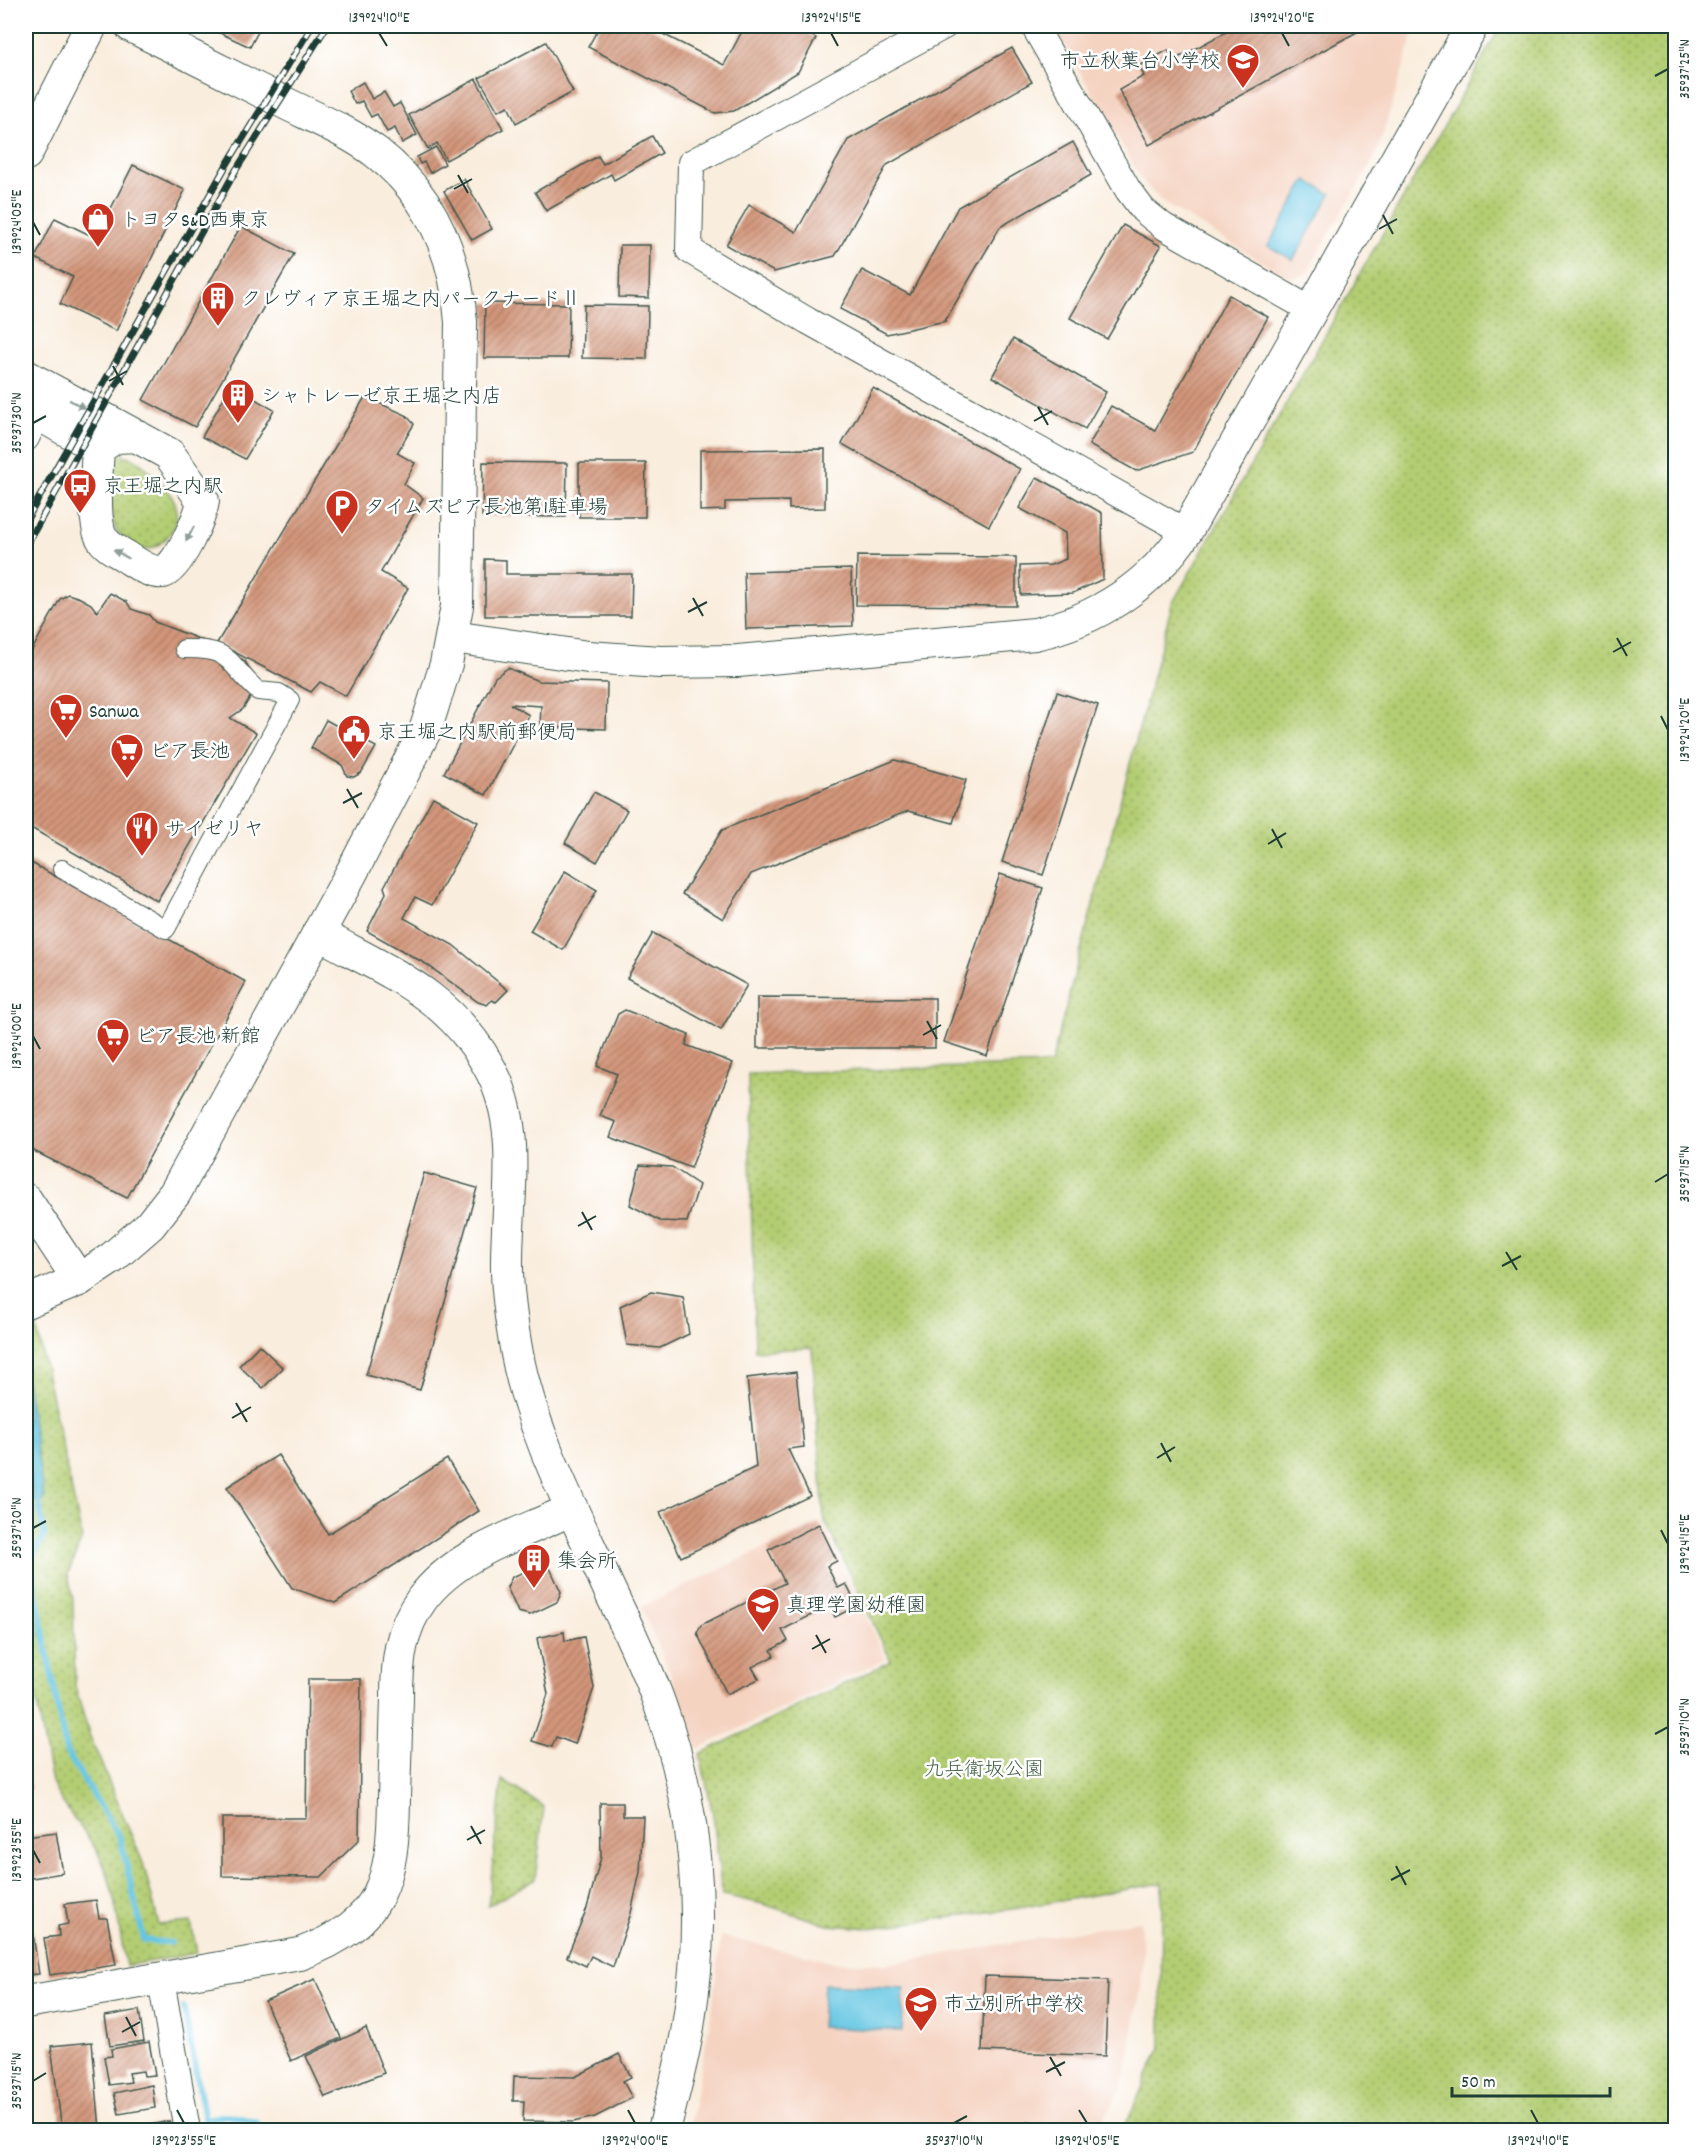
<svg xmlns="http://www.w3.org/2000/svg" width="1701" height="2156" font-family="Dekko,'Klee One',sans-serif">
	<defs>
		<pattern id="grass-dots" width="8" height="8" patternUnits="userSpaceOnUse" patternTransform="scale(1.5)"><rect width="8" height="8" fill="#b3cd72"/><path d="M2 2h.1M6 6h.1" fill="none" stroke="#91a85e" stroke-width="1.8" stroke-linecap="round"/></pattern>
		<pattern id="building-hatch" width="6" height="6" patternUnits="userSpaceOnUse" patternTransform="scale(1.5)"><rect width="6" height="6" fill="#d3967a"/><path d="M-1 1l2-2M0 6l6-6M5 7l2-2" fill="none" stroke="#ab7c65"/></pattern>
	</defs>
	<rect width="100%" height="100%" fill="#fff"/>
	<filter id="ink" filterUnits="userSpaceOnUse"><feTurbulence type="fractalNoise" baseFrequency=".0167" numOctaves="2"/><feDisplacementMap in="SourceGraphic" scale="12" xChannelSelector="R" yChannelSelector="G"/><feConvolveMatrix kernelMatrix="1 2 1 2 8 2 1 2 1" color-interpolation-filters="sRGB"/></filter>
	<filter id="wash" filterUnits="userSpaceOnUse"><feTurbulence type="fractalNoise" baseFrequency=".008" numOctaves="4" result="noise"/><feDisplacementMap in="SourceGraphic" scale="24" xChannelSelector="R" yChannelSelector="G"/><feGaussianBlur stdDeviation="1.35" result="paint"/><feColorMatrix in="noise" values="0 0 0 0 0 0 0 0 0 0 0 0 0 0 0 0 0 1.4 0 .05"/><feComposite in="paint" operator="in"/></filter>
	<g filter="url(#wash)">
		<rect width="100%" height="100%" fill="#f9eddd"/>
		<g fill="#f5d3c1">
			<path d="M1054,26H1416L1377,153L1305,275L1289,278L1162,202L1141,179Z"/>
			<path d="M821,1521L886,1659L697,1749L670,1673L641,1607Z"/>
			<path d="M1140,1921L1143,1954L1141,1987L1129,2053L1122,2088L1097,2130H689L712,2011L721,1936L835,1962L886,1964Z"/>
		</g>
		<g fill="url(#grass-dots)" stroke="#698553" stroke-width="1.5">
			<path d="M1501,26H1675V2130H1123L1161,2047L1162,1883L1019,1908L870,1928L828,1925L763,1904L722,1895L713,1815L700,1754L891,1661L824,1519L812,1348L755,1351L748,1074L1051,1064L1172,604Z"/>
			<path d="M118,454C137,455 171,487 176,506C181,527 164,547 144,550C135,545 122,539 117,531C108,519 108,464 118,454Z"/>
			<path d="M35,1320L82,1538L68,1574L73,1599L75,1686L89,1734L143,1863L159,1925L191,1922L197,1953L126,1966C119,1932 115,1882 98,1853C84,1828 63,1809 52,1783L26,1645V1323Z"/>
			<path d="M502,1780L544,1807L535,1879L488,1906Z"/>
		</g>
		<g fill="#65c6e3" stroke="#42828c" stroke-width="1.5">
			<path d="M1306,180L1331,194L1293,260L1268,246Z"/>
			<path d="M26,1378L44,1499L39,1502L34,1501L26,1459Z"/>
			<path d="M824,1984L904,1988L902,2031L821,2027Z"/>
		</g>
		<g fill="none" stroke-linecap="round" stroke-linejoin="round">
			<g stroke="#65c6e3" stroke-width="6">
				<path d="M39,1502L44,1536L30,1561L66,1751L120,1838L144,1940L171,1943"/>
				<path d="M184,2008L205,2119L228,2115L256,2122L261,2130"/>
			</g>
		</g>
		<g id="blocks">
			<g fill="url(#building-hatch)">
				<path d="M205,26H261L250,47Z"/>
				<path d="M600,26H647L724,65L745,26H792L816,38L798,72L734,111L715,113L588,47Z"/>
				<path d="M1237,26H1368L1149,145L1119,90L1144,76L1139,66L1168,50L1174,60Z"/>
				<path d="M546,42L573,92L516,123L508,106L498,111L479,78Z"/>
				<path d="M1012,48L1032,82L887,165L835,256L774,272L726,245L749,205L796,232L848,140Z"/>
				<path d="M476,79L503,129L446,160L437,143L428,149L409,115Z"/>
				<path d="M363,82L372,99L384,92L393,107L400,103L417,135L402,143L395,128L387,132L377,114L371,117L362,101L355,104L348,91Z"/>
				<path d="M652,136L662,153L614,180L611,174L546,211L535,192L598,156L603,164Z"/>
				<path d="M1073,142L1091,175L1000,227L945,321L887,334L840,309L862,270L910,295L958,207Z"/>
				<path d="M436,147L445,164L430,173L424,162L420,164L417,157Z"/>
				<path d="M133,165L185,190L116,331L60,304L73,277L35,258L55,218L96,238Z"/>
				<path d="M464,179L492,229L472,240L444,191Z"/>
				<path d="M1123,225L1161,246L1107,339L1070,318Z"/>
				<path d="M241,226L294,254L195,427L143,400Z"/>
				<path d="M620,245H650L649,298L619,297Z"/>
				<path d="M1229,295L1268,317L1193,452L1136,471L1089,445L1111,406L1155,430Z"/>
				<path d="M485,303L569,304L568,358H484Z"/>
				<path d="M584,305L648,306L647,359L582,358Z"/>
				<path d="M1013,339L1106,392L1085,429L992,377Z"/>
				<path d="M231,385L274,410L245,459L202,437Z"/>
				<path d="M873,388L1020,469L989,526L842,444Z"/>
				<path d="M365,397L406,415L414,424L397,453L415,463L404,484L423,498L381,572L408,588L346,696L320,682L311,692L217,643Z"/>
				<path d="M825,449V508L789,509V501L725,502V510L700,511V450Z"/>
				<path d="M483,462L567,463L566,517L482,516Z"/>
				<path d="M579,463H646L645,517H579Z"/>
				<path d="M1037,477L1102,513L1103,579L1073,593L1021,595L1020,566L1051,565L1066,559L1065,533L1019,508Z"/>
				<path d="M857,556L1016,557V606L856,605Z"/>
				<path d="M485,559L506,560V574H632L631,616H485Z"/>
				<path d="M851,569L853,626L746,629L744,572Z"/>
				<path d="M110,593L127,602L131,609L149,615L155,622L217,646L245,661L251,672L254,684L251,696L243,709L230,718L256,733L157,901L26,825V661L60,599L68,594L80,598L91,604L97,612Z"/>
				<path d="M508,668L538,681L607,683L606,729L540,727L541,706L510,704L529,715L486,795L444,773L495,677Z"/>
				<path d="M1057,692L1098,705L1043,875L1002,862Z"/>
				<path d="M326,720L376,747L361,773L354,777L347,776L342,765L311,748Z"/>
				<path d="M895,760L966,780L953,823L908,811L751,874L723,919L682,894L722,830Z"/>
				<path d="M594,792L627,810L597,862L565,843Z"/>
				<path d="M433,797L478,822L432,905L415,897L404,918L453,945L508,990L496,1002L492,1000L487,1005L478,1002L426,964L367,931L386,893L384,887Z"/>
				<path d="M26,860L246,982L127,1198L26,1147Z"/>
				<path d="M565,871L597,890L563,950L530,931Z"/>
				<path d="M1000,874L1043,888L987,1056L944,1042Z"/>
				<path d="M653,933L747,985L721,1030L627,978Z"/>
				<path d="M757,997L935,998V1048H757Z"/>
				<path d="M625,1010L689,1035L686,1045L733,1063L691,1168L610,1137L616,1122L600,1116L617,1074L597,1066L618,1014Z"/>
				<path d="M640,1165L672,1167L699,1185L687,1222L660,1221L630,1205Z"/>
				<path d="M424,1173L477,1188L420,1390L366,1375Z"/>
				<path d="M651,1292L683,1297L689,1334L660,1348L627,1345L620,1306Z"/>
				<path d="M259,1345L283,1368L263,1388L239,1366Z"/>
				<path d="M796,1372L804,1447L788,1449L810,1496L681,1557L660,1512L756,1467L747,1378Z"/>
				<path d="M278,1455L328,1534L447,1459L479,1511L335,1603L292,1588L227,1487Z"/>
				<path d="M819,1524L837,1561L827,1566L838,1588L846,1584L857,1606L835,1617L829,1606L782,1630L788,1641L771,1650L774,1656L752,1667L759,1679L727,1694L697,1633L701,1625L785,1583L768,1550Z"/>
				<path d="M540,1565L550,1568L561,1592L557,1602L530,1615L518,1612L507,1587L512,1577Z"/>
				<path d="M564,1632L565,1641L584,1637L594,1688L575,1744L556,1737L552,1747L532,1741L548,1694L537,1638Z"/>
				<path d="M308,1679H361L359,1840L321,1877L222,1876V1818H306Z"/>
				<path d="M26,1771H28L30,1789L26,1790Z"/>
				<path d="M600,1803H623V1816H643L640,1872L631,1913L613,1967L591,1956L586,1966L567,1957L587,1908L601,1857Z"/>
				<path d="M56,1832L63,1873L26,1879V1836Z"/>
				<path d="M96,1900L99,1918H107L116,1965L50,1975L44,1938L59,1936L58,1926L68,1924L65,1904Z"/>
				<path d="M26,1922H31L39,1974L26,1975Z"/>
				<path d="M985,1976L1108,1980L1105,2056L982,2051Z"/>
				<path d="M315,1979L341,2038L291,2061L265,2001Z"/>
				<path d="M139,2010L144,2041L110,2046L105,2016Z"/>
				<path d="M366,2028L384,2073L325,2097L306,2056Z"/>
				<path d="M92,2042L100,2129L62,2130L51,2046Z"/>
				<path d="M149,2042L155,2075L144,2076L143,2071L129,2073L131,2082L109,2085L104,2057L112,2056L111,2049Z"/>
				<path d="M619,2054L631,2077L623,2081L632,2098L595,2117L573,2122L523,2121L524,2101H513L514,2076L575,2077Z"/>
				<path d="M152,2085L155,2108L119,2114L114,2093Z"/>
				<path d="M169,2121L171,2130H143L142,2127Z"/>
				<path d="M1029,2122L1034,2130H1013Z"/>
				<path d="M965,2123L969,2130H951Z"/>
				<path d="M424,2124L429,2130H415Z"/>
			</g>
		</g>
	</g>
	<g filter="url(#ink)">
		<use href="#blocks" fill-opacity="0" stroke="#40574d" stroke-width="1.5"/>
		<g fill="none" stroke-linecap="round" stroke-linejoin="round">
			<defs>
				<path id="pedestrian" d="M62,869L166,929L290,700L279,693L258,691C226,663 234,648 184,649"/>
				<g id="minor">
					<path d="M944,26L691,163L689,250L808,321L1186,532"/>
					<path d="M1034,26L1128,190L1143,210L1163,226L1311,310"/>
					<path d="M26,438L42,405L41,395"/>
					<path d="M161,1980L187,2130"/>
				</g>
				<g id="tertiary">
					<path d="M26,154L91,26"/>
					<path d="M26,376L169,454L203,501C201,516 178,568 163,572C150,574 135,562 125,556C114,549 103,545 99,531C93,509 97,471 98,448L116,437L137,436"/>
					<path d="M26,407L98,448"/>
					<path d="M453,637L588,657L660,662L738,661L1035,634C1097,620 1151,585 1186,532L1472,26"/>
					<path d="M318,933C387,972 447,992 488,1065C524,1127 506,1200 507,1268C507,1296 512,1326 517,1354C533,1437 575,1513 609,1589C627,1627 646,1665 660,1705C696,1805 706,1914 689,2020C684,2057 673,2094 664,2130"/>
					<path d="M26,1200L79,1280"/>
					<path d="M26,1302L79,1280L112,1258L150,1225L175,1193L352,872L425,731L446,664L457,606L461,322C456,255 431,195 377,153C347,130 310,116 277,99C228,75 180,50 131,26"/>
					<path d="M26,2002L300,1954C384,1923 393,1880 394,1798C395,1765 396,1732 397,1698C397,1662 400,1629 422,1599C457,1552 521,1534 572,1509"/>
				</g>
			</defs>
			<use href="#pedestrian" stroke="#40574d" stroke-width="20"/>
			<use href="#minor" stroke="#40574d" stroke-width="28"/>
			<use href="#tertiary" stroke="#40574d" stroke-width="34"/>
			<use href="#pedestrian" stroke="#fff" stroke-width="18"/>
			<use href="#minor" stroke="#fff" stroke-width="26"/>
			<use href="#tertiary" stroke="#fff" stroke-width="32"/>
			<defs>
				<g id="rail">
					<path d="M26,521L226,166L312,26"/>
					<path d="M26,546L236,170L327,26"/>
				</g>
			</defs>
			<use href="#rail" stroke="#1f3d34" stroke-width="7"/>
			<use href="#rail" stroke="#fff" stroke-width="4.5" stroke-dasharray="14" stroke-linecap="butt"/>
		</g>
		<defs><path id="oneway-solid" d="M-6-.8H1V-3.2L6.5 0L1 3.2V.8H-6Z" transform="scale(1.5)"/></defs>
		<g fill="#8f9e9a">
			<use href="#oneway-solid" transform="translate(77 404) rotate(28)"/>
			<use href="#oneway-solid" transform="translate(190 534) rotate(118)"/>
			<use href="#oneway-solid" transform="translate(121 554) rotate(-150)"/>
		</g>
	</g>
	<path fill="none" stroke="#1f3d34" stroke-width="2" d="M379,33L387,46M831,33L838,46M1282,33L1289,46M1655,76L1668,69M458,175L468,193M454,189L472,179M1383,215L1393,234M33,222L40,235M1379,229L1397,219M113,366L123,385M109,381L127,371M1038,407L1048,425M1034,421L1052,411M33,423L46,416M693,598L703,616M688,612L707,602M1617,638L1627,656M1613,652L1631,642M1661,716L1668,730M347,789L358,808M343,803L362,793M1272,829L1282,848M1268,844L1286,833M927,1021L937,1039M923,1035L941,1025M33,1036L40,1049M1655,1182L1668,1174M582,1212L592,1230M578,1226L596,1216M1506,1252L1517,1270M1502,1266L1521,1256M236,1403L247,1422M232,1418L251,1407M1161,1443L1171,1462M1157,1458L1175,1447M33,1528L46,1521M1661,1530L1668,1544M816,1635L826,1653M812,1649L830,1639M1655,1734L1668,1727M471,1826L481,1844M467,1840L485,1830M33,1850L40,1863M1396,1866L1406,1885M1391,1880L1410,1870M126,2017L136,2036M122,2032L140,2022M1050,2057L1061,2076M1046,2072L1065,2062M33,2081L46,2073M177,2110L184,2123M628,2110L635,2123M1079,2110L1087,2123M1531,2110L1538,2123M954,2123L967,2116"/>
	<defs>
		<symbol id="school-pin" viewBox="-11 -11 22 30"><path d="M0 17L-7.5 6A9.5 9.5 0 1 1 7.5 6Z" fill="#c8321e" stroke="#fff"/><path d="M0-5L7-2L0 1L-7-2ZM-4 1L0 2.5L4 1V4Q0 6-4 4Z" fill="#fff"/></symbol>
		<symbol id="shop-pin" viewBox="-11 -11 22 30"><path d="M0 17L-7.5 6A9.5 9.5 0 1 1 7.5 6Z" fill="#c8321e" stroke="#fff"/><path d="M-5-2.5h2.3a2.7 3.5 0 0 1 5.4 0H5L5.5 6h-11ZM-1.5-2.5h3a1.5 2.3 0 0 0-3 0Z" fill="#fff"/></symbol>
		<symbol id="building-pin" viewBox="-11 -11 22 30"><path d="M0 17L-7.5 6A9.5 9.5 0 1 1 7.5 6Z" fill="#c8321e" stroke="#fff"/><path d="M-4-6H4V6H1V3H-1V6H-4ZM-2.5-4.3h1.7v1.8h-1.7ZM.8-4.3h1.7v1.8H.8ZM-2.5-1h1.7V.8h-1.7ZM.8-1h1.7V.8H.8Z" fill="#fff"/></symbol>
		<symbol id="bus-pin" viewBox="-11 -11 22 30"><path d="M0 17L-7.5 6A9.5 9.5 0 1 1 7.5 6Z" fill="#c8321e" stroke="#fff"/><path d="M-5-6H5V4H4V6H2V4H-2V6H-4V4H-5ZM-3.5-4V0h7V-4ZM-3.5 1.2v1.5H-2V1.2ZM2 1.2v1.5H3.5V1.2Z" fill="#fff"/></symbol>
		<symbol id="parking-pin" viewBox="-11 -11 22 30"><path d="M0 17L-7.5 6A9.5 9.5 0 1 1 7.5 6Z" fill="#c8321e" stroke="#fff"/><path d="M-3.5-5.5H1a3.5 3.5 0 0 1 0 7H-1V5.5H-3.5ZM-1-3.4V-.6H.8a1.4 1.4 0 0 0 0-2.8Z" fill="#fff"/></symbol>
		<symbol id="supermarket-pin" viewBox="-11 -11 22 30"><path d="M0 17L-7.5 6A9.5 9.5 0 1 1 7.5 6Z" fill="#c8321e" stroke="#fff"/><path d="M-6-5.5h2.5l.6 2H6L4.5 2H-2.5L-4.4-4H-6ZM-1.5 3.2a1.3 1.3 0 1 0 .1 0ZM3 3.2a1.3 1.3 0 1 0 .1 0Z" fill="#fff"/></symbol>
		<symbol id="civic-pin" viewBox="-11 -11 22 30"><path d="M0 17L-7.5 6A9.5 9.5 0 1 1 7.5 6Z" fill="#c8321e" stroke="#fff"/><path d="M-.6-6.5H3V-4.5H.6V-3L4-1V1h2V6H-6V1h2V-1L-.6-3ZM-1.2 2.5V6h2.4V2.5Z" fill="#fff"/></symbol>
		<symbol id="restaurant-pin" viewBox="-11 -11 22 30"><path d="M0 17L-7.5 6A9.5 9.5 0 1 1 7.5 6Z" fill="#c8321e" stroke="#fff"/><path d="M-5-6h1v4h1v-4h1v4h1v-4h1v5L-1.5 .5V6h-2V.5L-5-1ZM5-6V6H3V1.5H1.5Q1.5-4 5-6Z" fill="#fff"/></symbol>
	</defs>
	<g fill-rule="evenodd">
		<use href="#school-pin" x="1224" y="41" width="38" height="52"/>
		<use href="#shop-pin" x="79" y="200" width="38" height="52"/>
		<use href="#building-pin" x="199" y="279" width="38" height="52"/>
		<use href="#building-pin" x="219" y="376" width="38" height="52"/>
		<use href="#bus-pin" x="61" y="466" width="38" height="52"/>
		<use href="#parking-pin" x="323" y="487" width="38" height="52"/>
		<use href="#supermarket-pin" x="47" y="691" width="38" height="52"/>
		<use href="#civic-pin" x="335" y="712" width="38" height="52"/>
		<use href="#supermarket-pin" x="108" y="731" width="38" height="52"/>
		<use href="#restaurant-pin" x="123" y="809" width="38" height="52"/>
		<use href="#supermarket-pin" x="94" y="1016" width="38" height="52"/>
		<use href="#building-pin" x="515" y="1541" width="38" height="52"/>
		<use href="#school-pin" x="744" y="1585" width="38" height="52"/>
		<use href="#school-pin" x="902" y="1984" width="38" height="52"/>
	</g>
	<g text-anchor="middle" stroke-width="5" stroke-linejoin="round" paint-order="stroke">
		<g font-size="20" fill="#1f3d34" stroke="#fff" text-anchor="start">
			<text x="1220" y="67" text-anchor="end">市立秋葉台小学校</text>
			<text x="121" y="226">トヨタS&amp;D西東京</text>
			<text x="241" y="305">クレヴィア京王堀之内パークナードⅡ</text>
			<text x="261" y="402">シャトレーゼ京王堀之内店</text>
			<text x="103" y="492">京王堀之内駅</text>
			<text x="365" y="513">タイムズピア長池第1駐車場</text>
			<text x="89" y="717">Sanwa</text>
			<text x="377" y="738">京王堀之内駅前郵便局</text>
			<text x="150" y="757">ビア長池</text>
			<text x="165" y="835">サイゼリヤ</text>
			<text x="136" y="1042">ビア長池 新館</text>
			<text x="557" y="1567">集会所</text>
			<text x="786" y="1611">真理学園幼稚園</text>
			<text x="944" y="2010">市立別所中学校</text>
		</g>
		<g font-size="20" fill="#446144" stroke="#fff">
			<text x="984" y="1775">九兵衛坂公園</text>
		</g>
	</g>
	<rect width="1701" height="2156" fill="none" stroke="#fff" stroke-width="66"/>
	<path d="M1452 2087v9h158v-9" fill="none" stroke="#1f3d34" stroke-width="3"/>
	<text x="1461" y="2087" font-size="18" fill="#1f3d34" stroke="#ffffff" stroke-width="4.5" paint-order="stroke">50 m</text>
	<rect x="33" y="33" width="1635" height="2090" fill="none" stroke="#1f3d34" stroke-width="2"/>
	<g font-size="15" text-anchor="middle" fill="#1f3d34">
		<text x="379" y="22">139°24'10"E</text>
		<text x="831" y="22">139°24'15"E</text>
		<text x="1282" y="22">139°24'20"E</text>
		<text transform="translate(1684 69) rotate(-90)" y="5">35°37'25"N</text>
		<text transform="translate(16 222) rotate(-90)" y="5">139°24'05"E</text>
		<text transform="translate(16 423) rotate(-90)" y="5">35°37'30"N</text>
		<text transform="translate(1684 730) rotate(-90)" y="5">139°24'20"E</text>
		<text transform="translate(16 1036) rotate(-90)" y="5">139°24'00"E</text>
		<text transform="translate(1684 1174) rotate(-90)" y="5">35°37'15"N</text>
		<text transform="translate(16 1528) rotate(-90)" y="5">35°37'20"N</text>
		<text transform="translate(1684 1544) rotate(-90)" y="5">139°24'15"E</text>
		<text transform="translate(1684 1727) rotate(-90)" y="5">35°37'10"N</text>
		<text transform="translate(16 1850) rotate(-90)" y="5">139°23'55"E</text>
		<text transform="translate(16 2081) rotate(-90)" y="5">35°37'15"N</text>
		<text x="184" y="2145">139°23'55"E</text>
		<text x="635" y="2145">139°24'00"E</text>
		<text x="954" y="2145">35°37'10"N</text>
		<text x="1087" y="2145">139°24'05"E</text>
		<text x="1538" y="2145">139°24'10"E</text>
	</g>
</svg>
